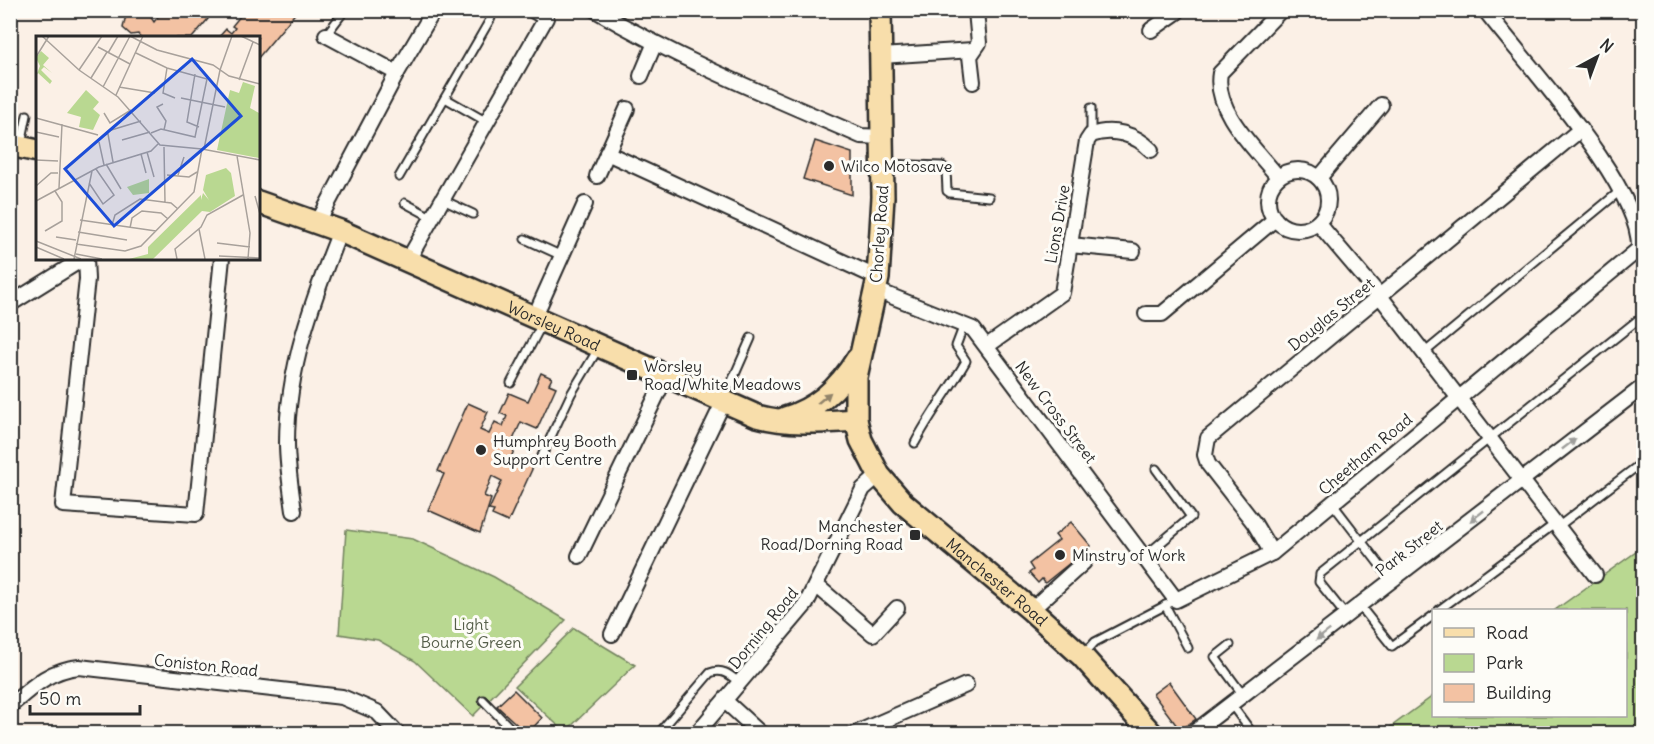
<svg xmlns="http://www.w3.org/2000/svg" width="1654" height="744" font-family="Delius,sans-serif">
	<rect width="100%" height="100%" fill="#fbf0e6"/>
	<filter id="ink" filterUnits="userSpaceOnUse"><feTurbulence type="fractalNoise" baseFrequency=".0167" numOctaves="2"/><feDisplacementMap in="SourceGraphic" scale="12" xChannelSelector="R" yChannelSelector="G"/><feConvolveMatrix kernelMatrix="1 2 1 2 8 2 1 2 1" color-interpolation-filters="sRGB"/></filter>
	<g filter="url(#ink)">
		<g fill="#b9d891" stroke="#72825e" stroke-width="1.5">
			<path d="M346,530L413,539L494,577L566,620L473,716L415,661L378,640L339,634Z"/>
			<path d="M1643,547V733L1381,734L1433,696L1434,716H1626V610H1555Z"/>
			<path d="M574,628L635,665L565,732L515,686Z"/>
		</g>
		<g fill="#f3c2a3" stroke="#2b2b2b" stroke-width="1.5">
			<path d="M133,10H146L154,22L163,10H198L208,19L192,38H141L138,34L131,35L123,28L125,19Z"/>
			<path d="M245,10H298L258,58V38H218L226,29L231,33L235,28L232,26Z"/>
			<path d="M815,141L852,153V195L803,179Z"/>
			<path d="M541,373L552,378L549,384L556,387L537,429L521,422L512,442L517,444L508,464L510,465L514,457L534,465L508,522L492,515L494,511L489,510L502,481L492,476L484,496L491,499L480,533L428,510L444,474L438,471L468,403L488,412L480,430L489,434L495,422L503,426L507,416L500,413L509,393L528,401Z"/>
			<path d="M1071,522L1091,546L1045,583L1042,579L1038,583L1029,573L1033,570L1029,564L1059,540L1055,535Z"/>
			<path d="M1169,682L1196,719L1180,730L1153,694Z"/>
			<path d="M514,690L542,718L527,734L497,706Z"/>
		</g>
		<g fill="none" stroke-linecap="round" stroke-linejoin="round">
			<defs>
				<g id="lane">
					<path d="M326,35L345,10"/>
					<path d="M445,98L487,122"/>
					<path d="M1091,135V108"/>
					<path d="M21,144L27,115"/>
					<path d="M885,164L942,166L946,169L947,191L950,193L989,197"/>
					<path d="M399,177L491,18L488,10"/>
					<path d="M443,200L473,214"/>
					<path d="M405,203L433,218"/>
					<path d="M525,239L562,256"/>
					<path d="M1424,353L1620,191"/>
					<path d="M511,383L542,324"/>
					<path d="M725,397L751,338"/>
					<path d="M915,443C930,414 950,389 966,361L956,346L964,325"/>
					<path d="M540,460L571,394L598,349"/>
					<path d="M1332,503L1392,581"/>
					<path d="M1559,526L1644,461"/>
					<path d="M1144,557L1191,517L1156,469"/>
					<path d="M1165,605L1188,648"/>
					<path d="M1360,606L1392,646L1434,615"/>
					<path d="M1439,610L1556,523"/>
					<path d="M1347,617L1319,582L1320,574L1644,315"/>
					<path d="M1230,645L1215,657L1243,695"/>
					<path d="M1084,654L1095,642L1176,600"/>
					<path d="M483,700L516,734"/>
					<path d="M1231,704L1253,734"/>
					<path d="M658,734L710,673C723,668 730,675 740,683"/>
				</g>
				<g id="street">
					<path d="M595,10C680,60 771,97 861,136L882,137"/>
					<path d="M1151,30L1177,12"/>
					<path d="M326,35L397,73"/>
					<path d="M881,56L973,50"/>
					<path d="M641,76L654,45"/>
					<path d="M973,82L970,56L979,43L976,11"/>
					<path d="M607,153L878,278"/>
					<circle cx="1298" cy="200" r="30"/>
					<path d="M597,176L627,109"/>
					<path d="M1278,177C1256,149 1213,111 1220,73L1281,10"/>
					<path d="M1319,178L1381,105"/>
					<path d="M318,222L397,73L434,10"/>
					<path d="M1318,223L1380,296L1595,575"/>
					<path d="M1070,245L1133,251"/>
					<path d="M86,258L87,279L63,505L196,514L222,258"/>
					<path d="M408,260L546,18L532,10"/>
					<path d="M876,290L973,329L1176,600L1272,553L1639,249C1642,187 1524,62 1485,10"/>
					<path d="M10,304L84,258"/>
					<path d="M1146,314H1162L1275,219"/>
					<path d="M534,318L585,204"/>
					<path d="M987,346L1062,293L1087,141L1091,135C1112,127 1135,134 1151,150"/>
					<path d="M294,511C291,489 287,465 287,443C287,368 313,299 340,231"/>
					<path d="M1272,553L1254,523L1208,464L1205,455L1208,438L1581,129"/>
					<path d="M579,556L666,376"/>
					<path d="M816,585L873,634L897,608"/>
					<path d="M1031,610L1084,562"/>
					<path d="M612,634L723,403"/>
					<path d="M725,701L761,734"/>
					<path d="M10,706C32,687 49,670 79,667L342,697L377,712L398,734"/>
					<path d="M696,734L806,604L863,489L879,475"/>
					<path d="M854,734L966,685"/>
					<path d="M1192,734L1644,386"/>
				</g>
				<g id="primary">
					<path id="s1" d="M880,10L883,197L878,278L856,377V420L861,440L879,475L903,503L1031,610L1082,656L1152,734"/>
					<path d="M10,145L38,151"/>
					<path id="s2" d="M258,202L340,231L757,416C790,425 823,422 856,420"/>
					<path d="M785,418C817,409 840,387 857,359"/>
				</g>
			</defs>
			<use href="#lane" stroke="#2b2b2b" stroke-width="11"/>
			<use href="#street" stroke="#2b2b2b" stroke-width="18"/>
			<use href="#primary" stroke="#2b2b2b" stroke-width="26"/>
			<use href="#lane" stroke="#fdfcf7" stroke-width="7"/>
			<use href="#street" stroke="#fdfcf7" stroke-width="14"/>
			<use href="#primary" stroke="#f8deab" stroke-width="21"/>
		</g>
		<defs><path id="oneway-solid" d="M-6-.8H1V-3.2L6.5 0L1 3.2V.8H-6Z" transform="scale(1.5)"/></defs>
		<use fill="#92846b" href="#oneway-solid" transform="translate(824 398) rotate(-40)"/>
		<g fill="#9e9e9b">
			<use href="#oneway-solid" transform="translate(1569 444) rotate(-38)"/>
			<use href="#oneway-solid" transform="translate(1477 516) rotate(142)"/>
			<use href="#oneway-solid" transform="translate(1323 635) rotate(143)"/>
		</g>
	</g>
	<g fill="#2b2b2b" stroke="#fdfcf7" stroke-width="2">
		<circle cx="829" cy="166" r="6"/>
		<rect x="626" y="369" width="12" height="12" rx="3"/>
		<circle cx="481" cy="450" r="6"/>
		<rect x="909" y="529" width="12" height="12" rx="3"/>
		<circle cx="1060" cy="555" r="6"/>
	</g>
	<g text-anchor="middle" stroke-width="6" stroke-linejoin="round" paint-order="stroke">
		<g font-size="16" fill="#2b2b2b" stroke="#fdfcf7" text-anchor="start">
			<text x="841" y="172">Wilco Motosave</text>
			<text x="644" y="372">Worsley<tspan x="644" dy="18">Road/White Meadows</tspan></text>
			<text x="493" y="447">Humphrey Booth<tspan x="493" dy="18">Support Centre</tspan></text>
			<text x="903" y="532" text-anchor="end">Manchester<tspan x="903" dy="18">Road/Dorning Road</tspan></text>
			<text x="1072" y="561">Minstry of Work</text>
		</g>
		<g font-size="16" fill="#2b2b2b" stroke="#fdfcf7">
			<text transform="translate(1057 224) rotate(-80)" y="6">Lions Drive</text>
			<text transform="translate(879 234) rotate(-86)" y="6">Chorley Road</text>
			<text transform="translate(1331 314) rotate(-39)" y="6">Douglas Street</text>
			<text dy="6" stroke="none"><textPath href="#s2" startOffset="321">Worsley Road</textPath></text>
			<text transform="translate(1056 412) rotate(53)" y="6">New Cross Street</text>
			<text transform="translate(1365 454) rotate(-40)" y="6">Cheetham Road</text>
			<text transform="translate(1409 548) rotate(-38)" y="6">Park Street</text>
			<text dy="6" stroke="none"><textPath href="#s1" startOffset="632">Manchester Road</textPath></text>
			<text transform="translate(763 628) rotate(-51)" y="6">Dorning Road</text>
			<text transform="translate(206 665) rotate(6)" y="6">Coniston Road</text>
		</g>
		<g font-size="16" fill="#565f4a" stroke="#fdfcf7">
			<text x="471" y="630">Light<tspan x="471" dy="18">Bourne Green</tspan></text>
		</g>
	</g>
	<g transform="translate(36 36)">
		<rect width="224" height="224" fill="#fbf0e6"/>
		<path d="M5,15L13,22L7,29L16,37L8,31L5,34L16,45L14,48L2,37L0,40L4,30L0,22ZM207,46L219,50L214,72L223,77V122L181,114L194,54L203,57ZM50,54L63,66L57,73L64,79L57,94L43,91L45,81L31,77ZM190,132L195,137L199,160L174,176L166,175L117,223H93L112,218V211L165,159V164L167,157L173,164L167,154L170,139ZM113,143V157L97,159L91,151Z" fill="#b9d891"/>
		<path fill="none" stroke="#a8a19b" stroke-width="1.5" d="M6,0L43,34L82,61L124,109L166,113L224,124M94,0L121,14L177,29L193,40L224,48M205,0L224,9M62,11L94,28M72,17L82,0M100,17L131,32L171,43L159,101L125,93L115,97M0,21L13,0M131,32L127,57L139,62M43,34L66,0M159,38L151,86L163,91M55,42L71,16M203,44L217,6M67,51L94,0M83,51L119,57M80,59L107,0M145,62L189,71M127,68L121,71L130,85L128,94M68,77L74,87L95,74M0,82L62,99M72,95L105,85M0,96L23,101M68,99L72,98L77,126M86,104L114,96M63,106L68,129M128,111L129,166M168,113L184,34L196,0M111,116L118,141M105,118L110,137M201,120L214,197L212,223M0,124L22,125M70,128L85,153M131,139L153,141L161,136M142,139L148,121M53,147L67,168L78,159L60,133M0,150L15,137H22M23,152L26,88M219,160L224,178M0,165L63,131L115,115L122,108M44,184L120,195M76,189L79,179L104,163L135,167L142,173M94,192L96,182L106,175L125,177L132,183M163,193L169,223M9,195L26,185V166L19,155M42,196L91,204M20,201L40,204M0,205L45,223M181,207L214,211M40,208L89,215L105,210L158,156L166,113M0,211L28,223M40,218L66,223M183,220L224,222M38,223L56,135M141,223L139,213L165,191L171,179L207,159"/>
		<path fill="#1d4ed8" fill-opacity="0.15" stroke="#1d4ed8" stroke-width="3" d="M156,23L205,80L78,190L29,133Z"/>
		<rect width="224" height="224" fill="none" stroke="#2b2b2b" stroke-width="3"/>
	</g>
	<rect width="1654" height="744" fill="none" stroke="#fdfcf7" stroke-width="36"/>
	<rect x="18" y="18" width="1618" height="708" fill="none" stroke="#2b2b2b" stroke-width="2" filter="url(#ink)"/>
	<rect x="1432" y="609" width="195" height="108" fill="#fdfcf7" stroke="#a9a8a5" stroke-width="1.5"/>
	<rect x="1444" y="628" width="30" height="9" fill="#f8deab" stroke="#a9a8a5" stroke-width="1.5"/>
	<text x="1486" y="639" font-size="18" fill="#2b2b2b">Road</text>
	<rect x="1444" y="654" width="30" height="18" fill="#b9d891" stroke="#a9a8a5" stroke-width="1.5"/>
	<text x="1486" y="669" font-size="18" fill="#2b2b2b">Park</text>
	<rect x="1444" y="684" width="30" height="18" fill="#f3c2a3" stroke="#a9a8a5" stroke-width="1.5"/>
	<text x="1486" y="699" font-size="18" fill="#2b2b2b">Building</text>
	<g transform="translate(1597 57) rotate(41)" stroke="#fdfcf7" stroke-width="4.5" paint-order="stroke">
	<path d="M0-4.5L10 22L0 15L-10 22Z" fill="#2b2b2b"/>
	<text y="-9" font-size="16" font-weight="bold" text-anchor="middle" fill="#2b2b2b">N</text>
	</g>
	<path d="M30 705v9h110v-9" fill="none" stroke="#2b2b2b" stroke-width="3"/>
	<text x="39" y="705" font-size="18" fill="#2b2b2b" stroke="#fdfcf7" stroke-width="4.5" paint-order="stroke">50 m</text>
</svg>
